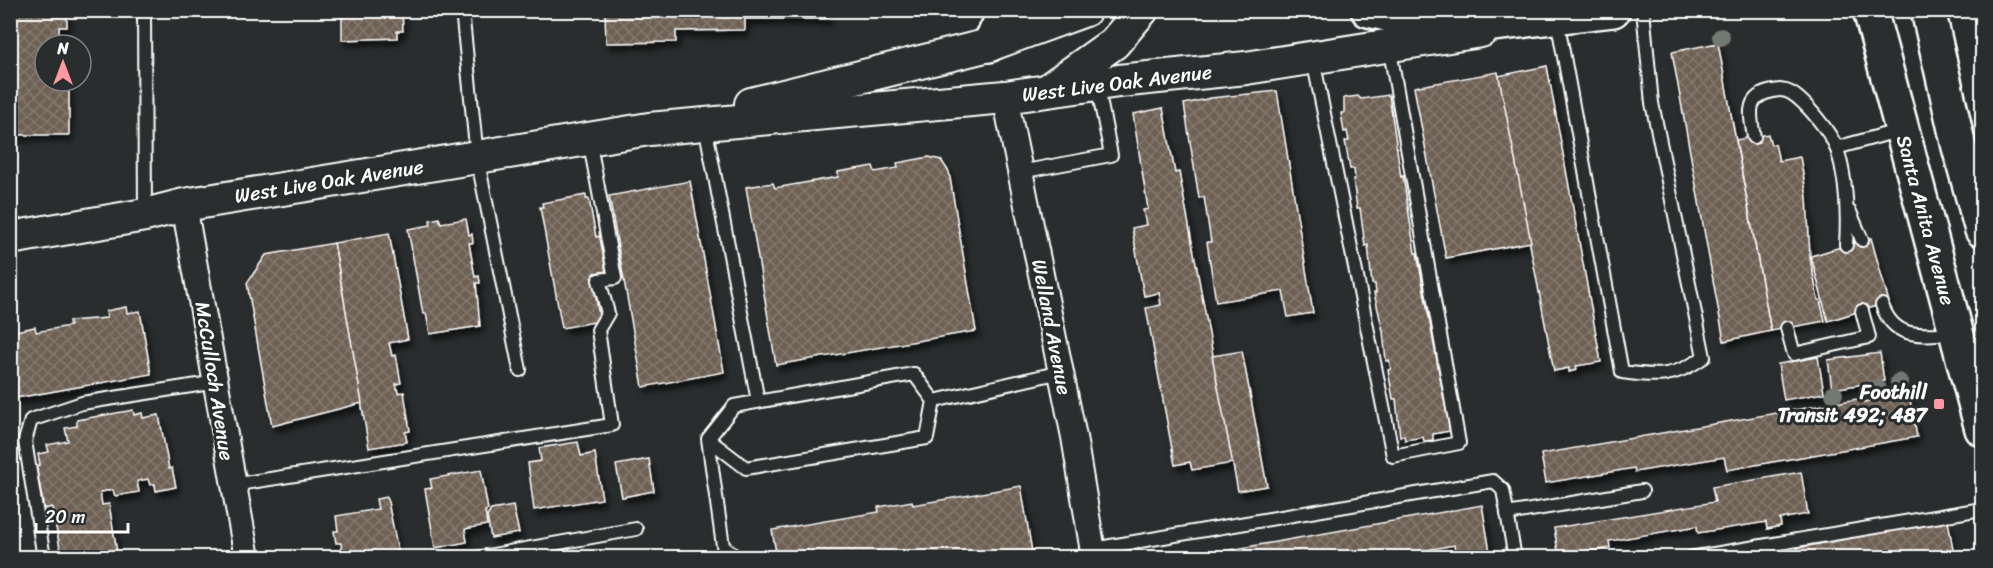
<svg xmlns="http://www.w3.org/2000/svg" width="1993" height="568" font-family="Sriracha,sans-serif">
	<defs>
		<pattern id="building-cross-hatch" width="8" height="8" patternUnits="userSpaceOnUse" patternTransform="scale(1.5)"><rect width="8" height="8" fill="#6e6154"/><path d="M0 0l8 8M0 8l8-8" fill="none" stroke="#84796e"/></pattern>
		<filter id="shadow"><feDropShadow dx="3.5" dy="6" stdDeviation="3" flood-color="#0009"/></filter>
	</defs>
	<rect width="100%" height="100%" fill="#2a2d2e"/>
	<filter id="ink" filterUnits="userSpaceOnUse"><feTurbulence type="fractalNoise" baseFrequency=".0167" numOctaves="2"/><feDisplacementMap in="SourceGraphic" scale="12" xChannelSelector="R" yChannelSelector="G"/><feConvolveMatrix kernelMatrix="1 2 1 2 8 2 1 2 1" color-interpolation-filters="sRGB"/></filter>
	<g filter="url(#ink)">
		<g fill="url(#building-cross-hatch)" stroke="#fff" stroke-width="1.5" filter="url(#shadow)">
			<path d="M10,10H67V27H59V38H68V45H45V81H69V135H10Z"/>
			<path d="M342,10H402L403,31H397V38L342,40Z"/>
			<path d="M605,10H829L828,19H745V30L676,31V42L606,43Z"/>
			<path d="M1718,43L1771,331L1724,341L1672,52Z"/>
			<path d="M1547,66L1601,362L1576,366L1577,370L1569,372V368L1554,371L1498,76Z"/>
			<path d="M1498,72L1531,242L1446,258L1414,87Z"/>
			<path d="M1277,91L1313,313L1288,317L1283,291L1216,302L1207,242H1211L1204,197L1199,198L1184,104L1211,98Z"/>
			<path d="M1389,95L1401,177L1403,176L1415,253H1417L1450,431L1433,434V440L1424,441L1423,437L1405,440L1404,435L1400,437L1396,399H1393L1388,370L1391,369L1389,360L1386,361L1383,331L1374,293H1376L1375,284H1372L1368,245L1365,246L1360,208H1357L1353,179L1355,178L1354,169H1350L1345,141H1349L1347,131L1344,132L1341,113H1344V98L1358,96L1361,99Z"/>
			<path d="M1163,108L1175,173L1179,172L1233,463L1192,470L1190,462L1175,465L1146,308L1161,305L1159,293L1144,296L1132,228L1146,225L1143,210L1148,209L1133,114Z"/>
			<path d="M1768,134L1771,145L1775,144L1779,161L1800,157L1807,197L1810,258L1818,300H1820L1825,321L1771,331L1736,140Z"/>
			<path d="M929,157L941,160L949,172L976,331L776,365L746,187L773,183L775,188L838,177V172L873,166L875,172L898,168L897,163Z"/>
			<path d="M690,181L724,372L643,387L609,196Z"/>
			<path d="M586,195V199H589L596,237L600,236L606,271L594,273L596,281H593L600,321L562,328L540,207H543L542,203Z"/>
			<path d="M439,218L441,223L466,219L469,235L472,234L473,243H469L475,277L479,276L480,283H476L480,326L430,334L426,313L423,314L408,229L431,225L430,220Z"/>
			<path d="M389,233L408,339L389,343L392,356L396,355L401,383L396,384L398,393L404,392L410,431L405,432L407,442L369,448L334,243Z"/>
			<path d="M1871,238L1889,302L1828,321L1811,256Z"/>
			<path d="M334,243L362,403L272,426L247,283L266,255Z"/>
			<path d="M126,307L127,313L140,311L151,374L10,399L11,332L35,327L36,332L70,326L69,321L107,318L106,311Z"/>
			<path d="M1242,351L1267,486L1238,491L1212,356Z"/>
			<path d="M1880,353L1884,381L1832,389L1828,360Z"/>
			<path d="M1818,357L1824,393L1784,400L1778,364Z"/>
			<path d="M1909,394L1917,437L1727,470L1724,457L1635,472L1634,468L1546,483L1541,454L1863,398L1864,402Z"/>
			<path d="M133,410L134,415L142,413L143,418L159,415L169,469L172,468L176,487L156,491L155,484L150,485L148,479L137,481L139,492L115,496L113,490L100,492L102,505L109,504L118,558H62L52,507L44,509L36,466L40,465L38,454L49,452L47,445L68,441L65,428L77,426V420Z"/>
			<path d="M578,442L581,456L595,453L602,499L534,510L528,463L541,461L539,448Z"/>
			<path d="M649,459L654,491L622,497L616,465Z"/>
			<path d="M481,470L488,510L485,511L487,525L465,529L467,542L435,548L425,489L432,488L430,479Z"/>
			<path d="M1801,472L1808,514L1780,519L1781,526L1767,529L1766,522L1698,533L1697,526L1609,541L1610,548L1559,557L1554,528L1715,502L1712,487Z"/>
			<path d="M1021,486L1033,558H777L772,530L879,512L878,507L912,501L913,505Z"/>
			<path d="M387,497L398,551L368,558H343L341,543H336L334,531H338L336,516L378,509L376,499Z"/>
			<path d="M1482,505L1491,558H1457L1454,545L1382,558H1186Z"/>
			<path d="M513,506L519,533L491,538L487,517L491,510Z"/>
			<path d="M1948,520L1954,556L1959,558H1799L1797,548Z"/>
			<path d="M1779,551L1780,558H1742Z"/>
		</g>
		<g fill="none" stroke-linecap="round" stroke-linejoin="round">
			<defs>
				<g id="service">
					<path d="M144,10L145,214"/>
					<path d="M462,10L477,157L520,370"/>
					<path d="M1557,19L1622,372C1657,377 1674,378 1704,357L1652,103L1643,10"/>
					<path d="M1313,59L1393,456L1459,443L1389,45"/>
					<path d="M705,125L758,401"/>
					<path d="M1754,137C1750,114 1745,96 1773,91C1779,90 1784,89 1791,93C1805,101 1831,133 1837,149C1847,180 1848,213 1846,245"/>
					<path d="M1836,148L1901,130"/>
					<path d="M1020,172L1111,155L1097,84"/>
					<path d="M1850,212L1862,240"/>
					<path d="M1882,305C1895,342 1923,334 1956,333"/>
					<path d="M1787,328L1794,354L1869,337L1862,311"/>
					<path d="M934,401L1061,372"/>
					<path d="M708,439L746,468L927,438L934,401L914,374L734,406L708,439L723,546L737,558"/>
					<path d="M232,485L612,425L598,330L608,313L599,280L615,278L589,139"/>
					<path d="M1507,514L1642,491"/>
					<path d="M1093,549L1493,481L1503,490L1515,558"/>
					<path d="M44,558L25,441L31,420L82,403L217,382"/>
					<path d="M476,558L636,529"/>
					<path d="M1690,558L1982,509"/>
				</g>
				<g id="minor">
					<path d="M1005,97L1074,437L1094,558"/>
					<path d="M184,205C206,323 225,440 247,558"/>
				</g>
				<g id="tertiary">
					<path d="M1052,87L1114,43L1142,10"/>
					<path d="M751,104L989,45L1085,10"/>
					<path d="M10,238L145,215L184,205L649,129L1005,97L1119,81L1246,68L1481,31"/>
				</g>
				<g id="primary">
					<path d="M1368,10L1404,18L1484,25L1613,10"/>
					<path d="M1870,10L1982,429"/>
					<path d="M1928,10L1959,147L1982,230"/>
					<path d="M989,45L1007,10"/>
				</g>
			</defs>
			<use href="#service" stroke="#fff" stroke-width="16"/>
			<use href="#minor" stroke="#fff" stroke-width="28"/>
			<use href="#tertiary" stroke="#fff" stroke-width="36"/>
			<use href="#primary" stroke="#fff" stroke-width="38"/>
			<use href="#service" stroke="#2a2d2e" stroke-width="12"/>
			<use href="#minor" stroke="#2a2d2e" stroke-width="24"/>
			<use href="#tertiary" stroke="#2a2d2e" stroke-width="32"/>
			<use href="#primary" stroke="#2a2d2e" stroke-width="33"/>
		</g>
		<g fill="#727872">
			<circle cx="1721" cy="37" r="9"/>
			<circle cx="1899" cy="382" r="9"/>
			<circle cx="1877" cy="388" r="9"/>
			<circle cx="1834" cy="394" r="9"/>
		</g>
	</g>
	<rect fill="#ff9aa2" stroke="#2a2d2e" stroke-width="2" x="1933" y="398" width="12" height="12" rx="3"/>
	<g text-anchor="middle" stroke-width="6" stroke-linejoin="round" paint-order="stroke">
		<g font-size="20" fill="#fff" stroke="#2a2d2e">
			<text transform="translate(1117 83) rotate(-7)" y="7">West Live Oak Avenue</text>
			<text transform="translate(329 181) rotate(-9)" y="7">West Live Oak Avenue</text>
			<text transform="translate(1926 220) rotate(75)" y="7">Santa Anita Avenue</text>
			<text transform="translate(1052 327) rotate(79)" y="7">Welland Avenue</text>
			<text transform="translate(215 381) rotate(81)" y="7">McCulloch Avenue</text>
		</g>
		<g font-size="20" font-weight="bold" fill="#fff" stroke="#2a2d2e" text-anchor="end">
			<text x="1927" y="399">Foothill<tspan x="1927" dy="23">Transit 492; 487</tspan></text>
		</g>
	</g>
	<rect width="1993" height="568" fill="none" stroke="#2a2d2e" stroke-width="36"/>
	<rect x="18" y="18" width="1957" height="532" fill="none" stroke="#fff" stroke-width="2" filter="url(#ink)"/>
	<g transform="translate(63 63)"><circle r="28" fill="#2a2d2e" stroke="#7f8182" stroke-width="1.5"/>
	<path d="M0-4.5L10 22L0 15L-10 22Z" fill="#ff9aa2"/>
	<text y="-9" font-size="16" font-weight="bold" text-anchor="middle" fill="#ffffff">N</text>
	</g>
	<path d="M36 523v9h92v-9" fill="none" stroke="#ffffff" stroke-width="3"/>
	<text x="45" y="523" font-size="18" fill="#ffffff" stroke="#2a2d2e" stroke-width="4.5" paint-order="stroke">20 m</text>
</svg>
